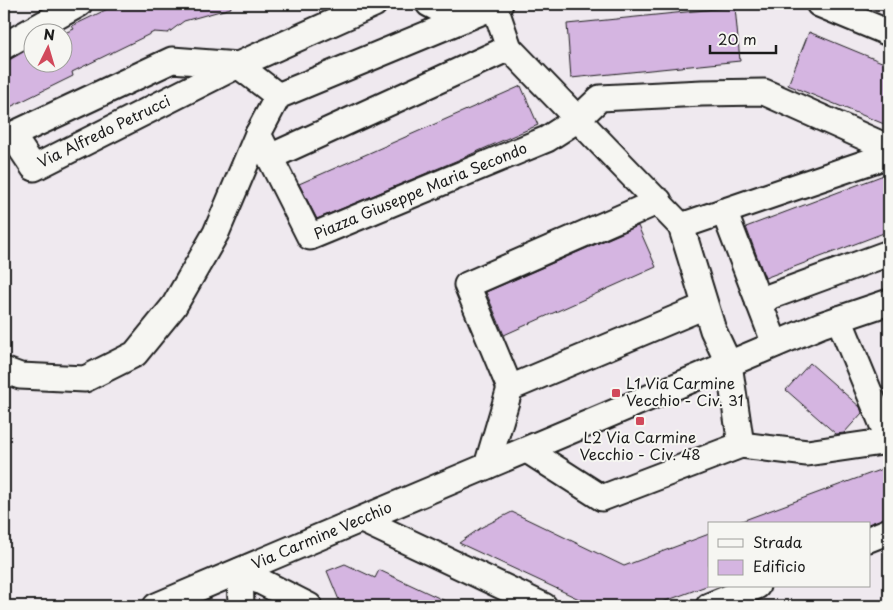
<svg xmlns="http://www.w3.org/2000/svg" width="893" height="610" font-family="'Playpen Sans',sans-serif">
	<rect width="100%" height="100%" fill="#efe9ef"/>
	<filter id="ink" filterUnits="userSpaceOnUse"><feTurbulence type="fractalNoise" baseFrequency=".02" numOctaves="2"/><feDisplacementMap in="SourceGraphic" scale="10" xChannelSelector="R" yChannelSelector="G"/><feConvolveMatrix kernelMatrix="1 2 1 2 8 2 1 2 1" color-interpolation-filters="sRGB"/></filter>
	<g filter="url(#ink)">
		<g fill="#d5b5e1" stroke="#1c1c1c">
			<path d="M118,4H230L231,8L184,21L168,33L154,32L72,72L73,76L4,110V60L11,59L32,47V62H62V34L74,29L72,26Z"/>
			<path d="M735,7L740,61L571,78L567,24Z"/>
			<path d="M809,32L889,65V126L788,85Z"/>
			<path d="M521,86L538,125L458,160L317,219L299,184Z"/>
			<path d="M889,173V231L765,278L746,227Z"/>
			<path d="M638,226L656,267L504,335L486,292Z"/>
			<path d="M810,363L860,407L862,413L844,433L836,434L786,390Z"/>
			<path d="M885,468L889,484V517L868,524H739V522Z"/>
			<path d="M512,512L624,566L709,534V585L652,606H594L459,543L482,527Z"/>
			<path d="M345,564L375,578L379,570L456,606H352L339,600L327,571Z"/>
		</g>
		<g fill="none" stroke-linecap="round" stroke-linejoin="round">
			<defs>
				<g id="minor">
					<path d="M429,4L460,20"/>
					<path d="M492,4L495,7L509,48L681,226L713,330L729,364L741,445L602,498L527,450"/>
					<path d="M819,4L889,33"/>
					<path d="M4,46L79,4"/>
					<path d="M278,96L238,65L34,168L12,135L172,60L238,65L374,4"/>
					<path id="s1" d="M258,134L310,237L547,139L578,119L600,98L702,93L764,92L889,148"/>
					<path d="M270,157L509,48"/>
					<path d="M724,211L775,344"/>
					<path d="M681,226L889,155"/>
					<path d="M758,301L889,253"/>
					<path d="M839,319L889,440"/>
					<path d="M4,370L20,376L85,379L135,354L174,306L216,233L258,134L278,96L500,4"/>
					<path d="M510,388L467,285L659,201"/>
					<path d="M741,445L807,453L889,441"/>
					<path d="M487,466L510,388L705,306"/>
					<path d="M362,520L544,606"/>
					<path d="M869,539L889,531"/>
					<path id="s2" d="M156,606L821,325L889,302"/>
					<path d="M241,606L240,571L309,606"/>
					<path d="M709,606L757,586"/>
				</g>
			</defs>
			<use href="#minor" stroke="#1c1c1c" stroke-width="29"/>
			<use href="#minor" stroke="#f6f6f2" stroke-width="25"/>
		</g>
	</g>
	<g fill="#d1495b" stroke="#f6f6f2" stroke-width="2">
		<rect x="611" y="388" width="10" height="10" rx="2.5"/>
		<rect x="635" y="416" width="10" height="10" rx="2.5"/>
	</g>
	<g text-anchor="middle" stroke-width="4" stroke-linejoin="round" paint-order="stroke">
		<g font-size="15" fill="#1c1c1c" stroke="#f6f6f2">
			<text transform="translate(104 132) rotate(-26)" y="5">Via Alfredo Petrucci</text>
			<text dy="5" stroke="none"><textPath href="#s1" startOffset="235">Piazza Giuseppe Maria Secondo</textPath></text>
			<text dy="5" stroke="none"><textPath href="#s2" startOffset="180">Via Carmine Vecchio</textPath></text>
		</g>
		<g font-size="15" fill="#1c1c1c" stroke="#f6f6f2" text-anchor="start">
			<text x="626" y="389">L1 Via Carmine<tspan x="626" dy="17">Vecchio - Civ. 31</tspan></text>
			<text x="640" y="443" text-anchor="middle">L2 Via Carmine<tspan x="640" dy="17">Vecchio - Civ. 48</tspan></text>
		</g>
	</g>
	<rect width="893" height="610" fill="none" stroke="#f6f6f2" stroke-width="20"/>
	<rect x="10" y="10" width="873" height="590" fill="none" stroke="#1c1c1c" stroke-width="2" filter="url(#ink)"/>
	<rect x="708" y="522" width="162" height="65" fill="#f6f6f2" stroke="#9f9f9c"/>
	<rect x="718" y="539" width="25" height="8" fill="#f6f6f2" stroke="#9f9f9c"/>
	<text x="753" y="548" font-size="15" fill="#1c1c1c">Strada</text>
	<rect x="718" y="560" width="25" height="15" fill="#d5b5e1" stroke="#9f9f9c"/>
	<text x="753" y="572" font-size="15" fill="#1c1c1c">Edificio</text>
	<g transform="translate(48 48) rotate(5)"><circle r="24" fill="#f6f6f2" stroke="#9f9f9c"/>
	<path d="M0-4L9 19L0 12L-9 19Z" fill="#d1495b"/>
	<text y="-8" font-size="14" font-weight="bold" text-anchor="middle" fill="#1c1c1c">N</text>
	</g>
	<path d="M710 45v8h66v-8" fill="none" stroke="#1c1c1c" stroke-width="2.5"/>
	<text x="718" y="45" font-size="15" fill="#1c1c1c" stroke="#f6f6f2" stroke-width="4" paint-order="stroke">20 m</text>
</svg>
